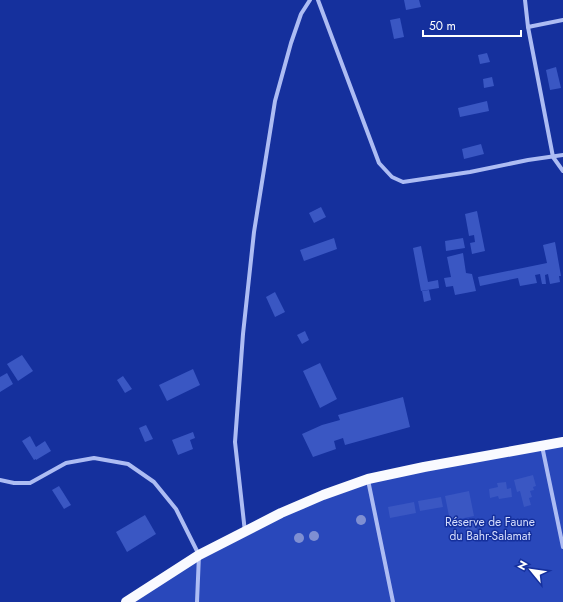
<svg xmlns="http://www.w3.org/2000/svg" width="563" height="602" font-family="Jost,sans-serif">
	<rect width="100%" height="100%" fill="#15309d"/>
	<path fill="#2948bb" d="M563,442V602H126L281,513L368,479Z"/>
	<g fill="#3a57c3">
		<path d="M404,0H419L421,7L406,10Z"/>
		<path d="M400,18L404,37L394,39L390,20Z"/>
		<path d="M487,53L490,62L480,64L478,55Z"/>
		<path d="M556,67L561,88L550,90L546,70Z"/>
		<path d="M492,77L494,86L484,88L483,79Z"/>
		<path d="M487,101L489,111L460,117L458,108Z"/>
		<path d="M481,144L484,154L464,159L462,149Z"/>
		<path d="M321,207L326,217L314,223L309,213Z"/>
		<path d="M477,211L485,251L472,254L470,243L475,242L474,235L469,236L465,214Z"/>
		<path d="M334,238L337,249L304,261L300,250Z"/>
		<path d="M463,238L465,248L446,251L445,241Z"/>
		<path d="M555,242L561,276H559L560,282L550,284L548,274L545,275L546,284H542L540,274L535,275L537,283L520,286L518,278L480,286L478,277L547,263L543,245Z"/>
		<path d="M421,246L428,282L438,280L439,288L421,291L413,248Z"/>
		<path d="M463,253L466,273L472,274L476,291L455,295L453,286L446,287L444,278L451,277L447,257Z"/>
		<path d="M429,290L431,300L424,302L422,291Z"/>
		<path d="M275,292L285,312L275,317L266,297Z"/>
		<path d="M305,331L309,340L302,344L297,335Z"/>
		<path d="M22,355L33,371L18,381L7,364Z"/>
		<path d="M320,363L337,399L320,408L303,371Z"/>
		<path d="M193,369L200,385L167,401L159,385Z"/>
		<path d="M7,373L13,384L0,392V377Z"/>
		<path d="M123,376L132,389L125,393L117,380Z"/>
		<path d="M403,397L410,427L345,445L343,438L334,441L336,449L313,457L302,434L322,425L340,420L338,415Z"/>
		<path d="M146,425L153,439L145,442L139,428Z"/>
		<path d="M193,432L195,438L190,440L193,449L178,455L172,440Z"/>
		<path d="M30,436L36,447L45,441L51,451L36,460V459L34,460L22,441Z"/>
		<path d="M533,475L536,486L533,487L534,490L530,491L532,497L529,498L531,505L524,507L520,491L517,492L514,480Z"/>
		<path d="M506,482L507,489L511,488L512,497L499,499L498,496L490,498L489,489L498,487L497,483Z"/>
		<path d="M59,486L71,505L64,509L52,490Z"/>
		<path d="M469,491L474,516L450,521L445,496Z"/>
		<path d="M441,497L443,507L420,511L418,501Z"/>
		<path d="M414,502L416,513L390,518L388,507Z"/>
		<path d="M145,515L156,534L127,552L116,532Z"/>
		<path d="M475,522L477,530L467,533L465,525Z"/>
	</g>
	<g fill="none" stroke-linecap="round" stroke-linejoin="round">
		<g stroke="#adbcf3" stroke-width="4">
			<path d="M318,0L379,163L392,177L403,182L470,172L528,160L563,155"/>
			<path d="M525,0L528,27L563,20"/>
			<path d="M528,27L553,157L563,171"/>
			<path d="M542,446L563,547"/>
			<path d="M0,480L14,483H30L66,463L94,458L128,464L154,482L176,509L199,555L197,602"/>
			<path d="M368,480L393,602"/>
			<path d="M245,532L235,442L243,334L254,232L275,101L291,43L301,14L310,0"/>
		</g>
		<path stroke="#f9faff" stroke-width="10" d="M126,602L199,555L281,513L323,495L368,479L424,467L563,442"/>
	</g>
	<g fill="#7f8fd2">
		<circle cx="361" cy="520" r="5"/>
		<circle cx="314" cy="536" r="5"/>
		<circle cx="299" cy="538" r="5"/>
	</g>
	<g text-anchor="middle" stroke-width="3" stroke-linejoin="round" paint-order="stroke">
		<g font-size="12" fill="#d5ddfd" stroke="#15309d">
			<text x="490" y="526">Réserve de Faune<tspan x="490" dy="14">du Bahr-Salamat</tspan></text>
		</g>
	</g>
	<g transform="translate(531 570) rotate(299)" stroke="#15309d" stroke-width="3" paint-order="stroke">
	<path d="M0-3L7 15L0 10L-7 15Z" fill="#ffffff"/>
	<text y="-6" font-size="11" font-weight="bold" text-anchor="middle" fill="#ffffff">N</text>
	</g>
	<path d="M423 30v6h98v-6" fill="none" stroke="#ffffff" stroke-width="2"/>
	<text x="429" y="30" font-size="12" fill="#ffffff" stroke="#15309d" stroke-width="3" paint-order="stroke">50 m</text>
</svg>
